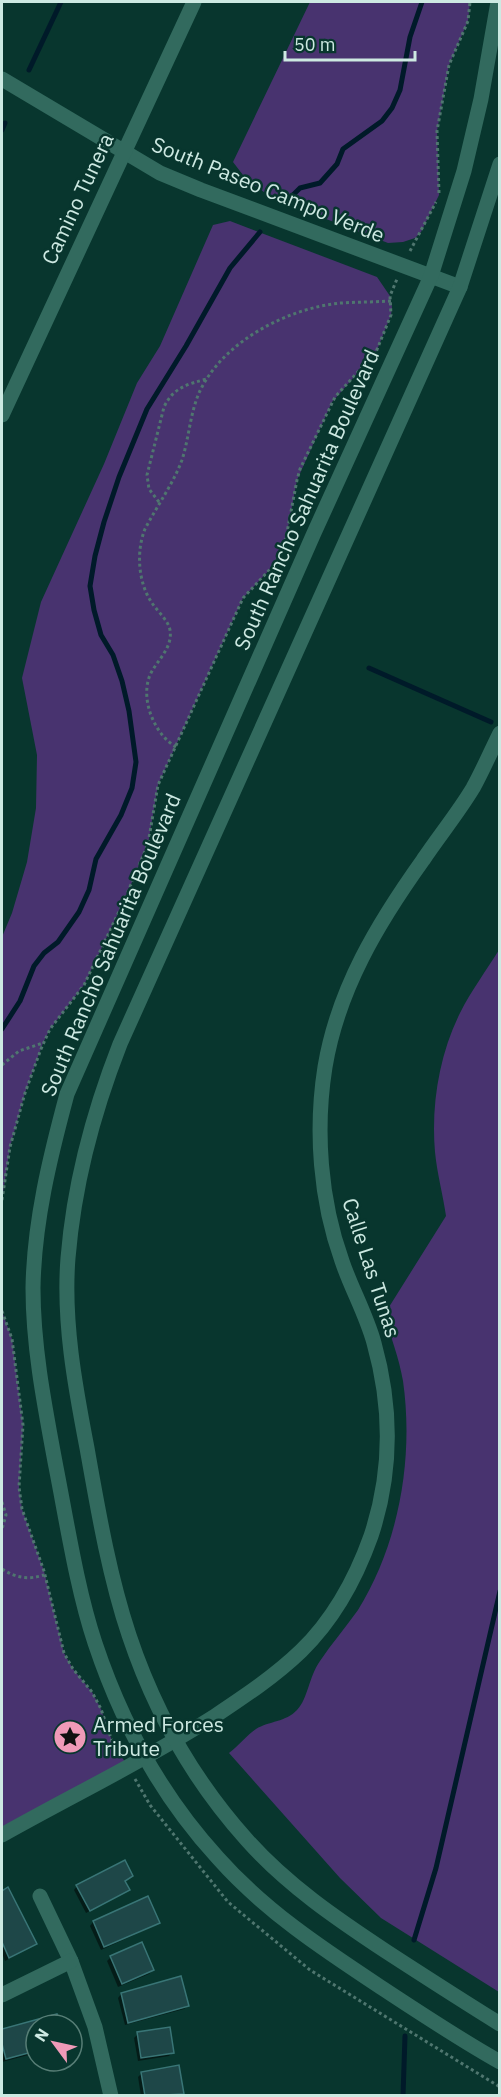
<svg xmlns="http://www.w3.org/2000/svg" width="501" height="2097" font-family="'IBM Plex Sans',sans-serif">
	<rect width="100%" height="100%" fill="#08362e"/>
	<g fill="#48336f">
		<path d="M310,2H470L468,21L449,65L437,131L439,195L421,232L415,238L403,242L388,243L272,198L246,179L233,162Z"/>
		<path d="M230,221L377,277L390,296L392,307L391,315L379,345L376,352L332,402L297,480L285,543L274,565L243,598L158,785L148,844L124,901L84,985L50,1029L43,1043L25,1093L10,1147L2,1200V937L12,913L27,862L36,808L37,755L22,678L41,602L104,464L137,383L160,346L213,225Z"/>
		<path d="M499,950V1992L381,1918L340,1878L229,1753C238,1746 247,1735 256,1729C269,1721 286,1722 297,1710C308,1699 309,1676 320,1661C332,1643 346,1627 358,1610C399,1544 414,1458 403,1381C399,1358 391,1337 384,1315L446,1216C443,1195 437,1173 435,1152C431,1106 439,1055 460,1013C471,991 486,971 499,950Z"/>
		<path d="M2,1311L12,1339L23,1425L19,1487L22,1509L44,1571L64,1653L73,1669L92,1692L101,1709L112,1741L128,1767L2,1835Z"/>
	</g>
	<g fill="#0007">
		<path d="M132,1876L124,1882L128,1890L124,1893L86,1913L74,1890L77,1886Z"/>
		<path d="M8,1889L35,1944L5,1961L2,1953V1893Z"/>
		<path d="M93,1922H158L154,1926L101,1950L90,1926Z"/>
		<path d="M142,1944L153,1970L149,1974L118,1987L107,1961L110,1958Z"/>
		<path d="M121,1994L188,2006L184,2009L125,2025L118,1998Z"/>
		<path d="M56,2016L59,2025H36V2053L2,2062V2031Z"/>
		<path d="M138,2034L173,2052L169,2056L138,2061L134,2038Z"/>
		<path d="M142,2073L182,2093L180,2096H141L138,2077Z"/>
	</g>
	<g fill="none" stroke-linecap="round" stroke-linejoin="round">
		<g stroke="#001a29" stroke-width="5">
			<path d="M29,70L61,2"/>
			<path d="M2,130L5,123"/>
			<path d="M285,203L300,188L320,183L337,164L343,149L382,121L392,108L400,90L410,37L422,2"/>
			<path d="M369,668L491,722"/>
			<path d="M2,1029L20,1001L34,966L44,953L58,942L79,912L89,890L96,859L121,815L132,788L136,762L129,711L122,681L113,655L101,635L94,610L90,586L95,556L104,522L119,477L147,409L186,346L230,268L260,232"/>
			<path d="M414,1940L436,1868L500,1591"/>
			<path d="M403,2096L405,2036"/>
		</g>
	</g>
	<g fill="#1e4748" stroke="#397576" stroke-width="1.5">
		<path d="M125,1860L133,1876L125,1881L130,1890L90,1911L76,1885Z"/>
		<path d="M8,1887L37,1944L9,1958L2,1942V1891Z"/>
		<path d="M148,1896L160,1923L104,1947L93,1921Z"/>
		<path d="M142,1942L154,1970L122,1984L110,1956Z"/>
		<path d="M181,1976L189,2006L128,2023L121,1993Z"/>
		<path d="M57,2014L60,2025H36V2051L6,2059L2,2044V2029Z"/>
		<path d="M170,2027L174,2053L141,2058L137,2032Z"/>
		<path d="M179,2065L184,2094L145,2096L141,2072Z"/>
	</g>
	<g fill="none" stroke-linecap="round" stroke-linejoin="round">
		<g stroke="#4f766f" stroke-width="3" stroke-dasharray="3 3" stroke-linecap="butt">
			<path d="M439,193L437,131L449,65L468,21L470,2"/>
			<path d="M410,251L436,202"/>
			<path d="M159,502L149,489L147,475L164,407C173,388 187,384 207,379"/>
			<path d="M176,747C154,734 140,699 150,675C157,660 173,648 170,630C168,620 158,612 152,603C138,583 136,551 145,529C157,506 173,484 182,460C189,438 190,414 199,393C222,342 287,308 341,303C358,302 375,302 391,301"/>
			<path d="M2,1065L19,1051L43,1043"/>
			<path d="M2,1200L10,1147L25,1093L41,1049L50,1029L84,985L124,901L148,844L158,785L243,598L274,565L285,543L297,480L300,469L335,397L376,352L391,315L390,296L397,279"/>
			<path d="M2,1311L12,1339L23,1425L19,1487L22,1509L44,1571L64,1653L73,1669L92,1692L101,1709L112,1741L121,1755"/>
			<path d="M2,1502L6,1515L2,1529"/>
			<path d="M2,1569C16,1578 28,1580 44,1575"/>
			<path d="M135,1779L150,1805L228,1902L310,1970L500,2087"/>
		</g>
		<g stroke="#326a5e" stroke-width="15">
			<path d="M2,79L160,173L201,190L460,287"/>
			<path d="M2,415L194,2"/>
			<path d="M2,1835C73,1795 146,1760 215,1716C245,1696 275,1676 301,1651C333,1620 356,1578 371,1536C392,1473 392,1407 374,1343C366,1314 351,1288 342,1261C320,1200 315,1130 325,1067C338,989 378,923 423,860C439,836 458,813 473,788C483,770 491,751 500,733"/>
			<path d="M40,1896L71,1961L95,2027L111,2096"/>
			<path d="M2,1995L71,1961"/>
		</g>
		<g stroke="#326a5e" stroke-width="15">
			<path d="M498,2L481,99L464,171L431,276L314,533L67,1094C50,1157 34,1222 33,1288C33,1348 45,1408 56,1467C67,1523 77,1589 95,1643C121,1721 162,1797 218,1858C265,1911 323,1949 382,1988C420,2013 459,2039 500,2062"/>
			<path d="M500,164L460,287L120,1044C93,1113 74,1184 68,1258C63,1321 75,1386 87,1448C98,1510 109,1575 129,1635C154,1710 194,1781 247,1840C287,1885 337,1919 387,1952C424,1976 461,2000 500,2024"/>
		</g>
	</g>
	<defs>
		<symbol id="sight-disc" viewBox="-11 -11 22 22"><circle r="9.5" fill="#ef9ab8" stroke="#08362e"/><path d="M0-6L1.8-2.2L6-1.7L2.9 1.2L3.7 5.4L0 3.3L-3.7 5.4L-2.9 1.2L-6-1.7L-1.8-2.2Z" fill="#111"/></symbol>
	</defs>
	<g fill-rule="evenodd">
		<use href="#sight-disc" x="51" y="1718" width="38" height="38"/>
	</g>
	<g text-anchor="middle" stroke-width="5" stroke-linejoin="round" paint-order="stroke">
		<g font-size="21" fill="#cde9e2" stroke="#08362e">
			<text transform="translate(268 190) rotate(22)" y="7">South Paseo Campo Verde</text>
			<text transform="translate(78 199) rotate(-65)" y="7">Camino Tunera</text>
			<text transform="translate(307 500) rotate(-66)" y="7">South Rancho Sahuarita Boulevard</text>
			<text transform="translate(111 945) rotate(-67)" y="7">South Rancho Sahuarita Boulevard</text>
			<text transform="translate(371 1268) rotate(72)" y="7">Calle Las Tunas</text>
		</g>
		<g font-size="21" fill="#cde9e2" stroke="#08362e" text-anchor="start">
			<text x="93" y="1732">Armed Forces<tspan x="93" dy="24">Tribute</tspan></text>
		</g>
	</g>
	<rect width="501" height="2097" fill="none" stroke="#cde9e2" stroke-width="6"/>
	<g transform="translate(54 2043) rotate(303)"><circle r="28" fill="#08362e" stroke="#577e76" stroke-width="1.5"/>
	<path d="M0-4.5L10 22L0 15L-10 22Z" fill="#ef9ab8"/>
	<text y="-9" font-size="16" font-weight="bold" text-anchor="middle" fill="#cde9e2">N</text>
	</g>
	<path d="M285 51v9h130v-9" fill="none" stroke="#cde9e2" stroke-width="3"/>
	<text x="294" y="51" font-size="18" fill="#cde9e2" stroke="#08362e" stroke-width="4.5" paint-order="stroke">50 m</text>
</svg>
